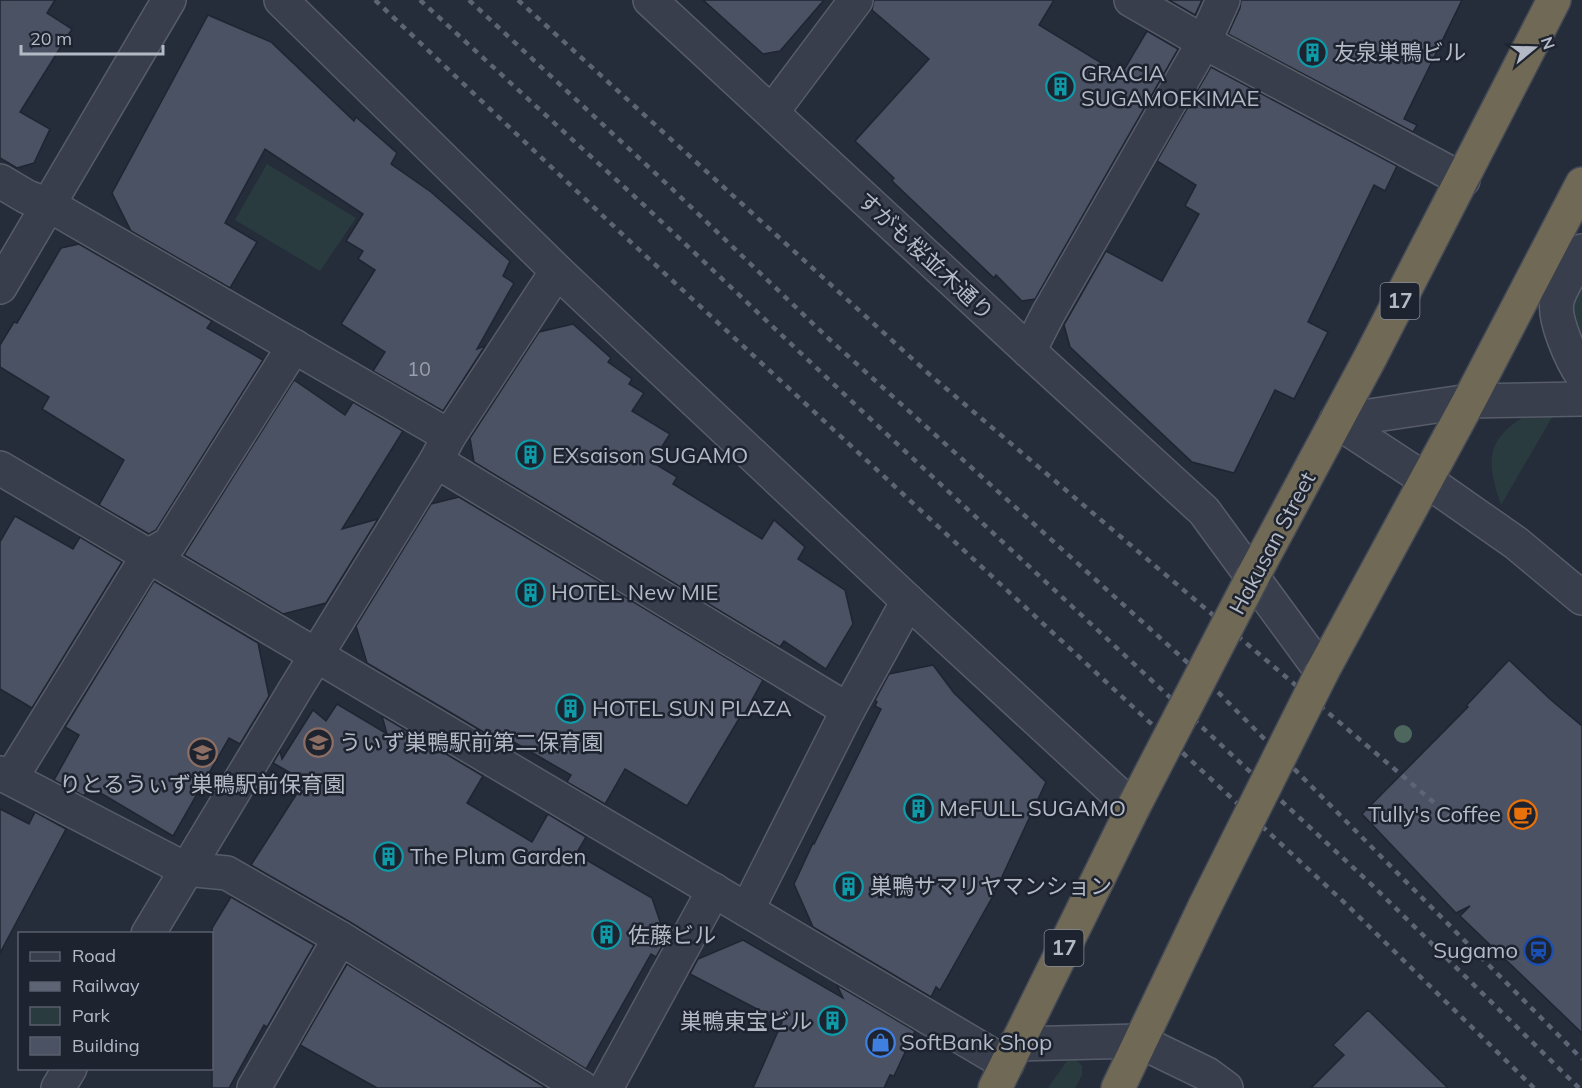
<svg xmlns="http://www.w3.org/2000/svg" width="1582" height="1088" font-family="Mulish,'Noto Sans JP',sans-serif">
	<rect width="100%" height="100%" fill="#252c3a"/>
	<g fill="#2a3b3f">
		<path d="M267,164L356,218L320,271L235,220Z"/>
		<path d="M1582,275V341L1573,305L1574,292Z"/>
		<path d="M1532,412L1554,414L1501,505C1485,458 1486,437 1532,412Z"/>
		<path d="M1076,1060L1082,1066V1075L1075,1088H1048L1067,1061Z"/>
	</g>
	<g fill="#4b5263" stroke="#202532" stroke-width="1.5">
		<path d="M0,0H55L47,13L72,29L20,112L50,129L34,163L17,168L0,158Z"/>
		<path d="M703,0H824L780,51L763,54Z"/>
		<path d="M874,0H1054L1039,25L1121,75L1147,31L1178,49L1035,299L1022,301L996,275L994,278L892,181L894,178L855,141L929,59L872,10Z"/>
		<path d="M1169,0H1202L1195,15Z"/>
		<path d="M1241,0H1462L1404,119L1417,125L1413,132L1228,34L1240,8Z"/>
		<path d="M208,15L271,42L354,121L356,117L397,153L391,164L431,192L510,261L503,276L514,283L477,349L485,346L443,411L373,371L385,352L341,324L375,270L358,259L363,251L346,241L363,214L265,149L225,223L257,242L230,288L131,231L112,193Z"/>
		<path d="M1211,67L1397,166L1385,191L1374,185L1308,322L1328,332L1294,399L1275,390L1234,473L1192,462L1070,347L1064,325L1106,251L1162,281L1199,214L1185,206L1196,185L1157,161Z"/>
		<path d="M79,244L212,321L207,328L263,360L156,530L149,534L99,505L124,460L42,409L49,397L0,367V345L14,322L17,323L61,248Z"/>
		<path d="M573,324L611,358L608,362L632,379L629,384L644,393L632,411L670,434L652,462L677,477L673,484L762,539L774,520L805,547L798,559L845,590L853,624L826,669L784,641L780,647L474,462L470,438L539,332Z"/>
		<path d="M294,380L345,415L353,402L403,431L342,529L378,519L326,603L283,614L184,555Z"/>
		<path d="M459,497L763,680L742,718L740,717L687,806L625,769L605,804L567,782L571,775L505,737L502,743L367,663L356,626L431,504Z"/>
		<path d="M15,516L73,549L80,537L122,562L32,708L0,689V542Z"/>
		<path d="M154,581L258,643L269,696L240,744L229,738L173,836L89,786L84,796L54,780L79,735L65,727Z"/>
		<path d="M1509,660L1551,700L1582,726V1033L1460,916L1470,906L1456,913L1362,814L1468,707L1466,706Z"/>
		<path d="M933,665L954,693L1046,782L993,896L940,990L936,987L931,997L813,927L794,884L813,843L814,844L881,709L875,706L877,702L875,700L889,674Z"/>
		<path d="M337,704L387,734L382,716L483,776L467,803L532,842L548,814L586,837L576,854L652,898L666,939L656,957L651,954L586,1069L350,922L251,865L305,781L273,763L280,751L282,759L313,710L326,721Z"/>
		<path d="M0,809L29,824L35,812L66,829L0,953Z"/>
		<path d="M231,897L314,945L267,1027L264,1025L229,1088H212V928Z"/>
		<path d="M743,940L843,998L837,985L915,1031L894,1076L890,1075L884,1088H753L782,1022L690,974L698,959Z"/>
		<path d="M347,964L546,1088H377L300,1045Z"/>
		<path d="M1368,1010L1448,1088H1311L1344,1055L1333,1045Z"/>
	</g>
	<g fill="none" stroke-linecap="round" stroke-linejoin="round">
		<defs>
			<g id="street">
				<path d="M281,0L557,271L908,601L1133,808"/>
				<path d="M650,0L1029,351L1204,511L1322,672"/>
				<path d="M1131,0L1204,42L1463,180"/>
				<path d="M772,112L856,0"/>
				<path d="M0,181L27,197L49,205L449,436"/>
				<path d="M1582,251C1576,264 1560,288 1557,301C1553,319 1572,361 1582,375"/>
				<path d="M0,287L169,0"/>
				<path d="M1029,351L1048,314L1204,42L1223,0"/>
				<path d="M1336,421L1426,480L1516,543L1582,598"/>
				<path d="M1336,421L1469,401L1582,399"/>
				<path d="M436,461L848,710"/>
				<path d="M0,468L1007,1064"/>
				<path d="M0,773L185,869L227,873L340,938L582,1088"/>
				<path d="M11,778L148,556L169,544L294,346"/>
				<path d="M747,910L848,710L908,601"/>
				<path d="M148,934L296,688L436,461L449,436L557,271"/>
				<path d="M1016,1044L1139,1041L1207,1074L1226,1088"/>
				<path d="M58,1088L70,1068"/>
				<path d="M254,1088L340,938"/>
				<path d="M606,1088L714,890"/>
			</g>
			<g id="highway">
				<path d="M1253,576L1370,358L1554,0"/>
				<path d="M1322,672L1469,401L1582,184"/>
				<path d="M995,1088L1133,808"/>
				<path d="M1118,1088L1205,906"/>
			</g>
		</defs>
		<use href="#street" stroke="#575c69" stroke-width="36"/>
		<use href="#highway" stroke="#444956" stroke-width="36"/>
		<use href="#street" stroke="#383e4b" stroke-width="33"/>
		<use href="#highway" stroke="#706956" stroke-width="33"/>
		<g stroke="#5d6474" stroke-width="4.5" stroke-dasharray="6 6" stroke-linecap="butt">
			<path d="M375,0L621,233L1346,904L1534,1088"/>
			<path d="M420,0L646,207L879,427L1373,886L1579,1088"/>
			<path d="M469,0L669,186L828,338L1199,673L1582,1059"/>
			<path d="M518,0L929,374L1451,817"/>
		</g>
		<defs>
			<g id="highway-bridge">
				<path d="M1133,808L1253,576"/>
				<path d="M1205,906L1322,672"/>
			</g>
		</defs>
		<use href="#highway-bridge" stroke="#444956" stroke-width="36" stroke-linecap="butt"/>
		<use href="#highway-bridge" stroke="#706956" stroke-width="33"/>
	</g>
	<circle fill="#4d665e" cx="1403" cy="734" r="9"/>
	<defs>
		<symbol id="building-ring" viewBox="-11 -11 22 22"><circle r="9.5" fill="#1e2330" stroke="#0f9aa8" stroke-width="1.5"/><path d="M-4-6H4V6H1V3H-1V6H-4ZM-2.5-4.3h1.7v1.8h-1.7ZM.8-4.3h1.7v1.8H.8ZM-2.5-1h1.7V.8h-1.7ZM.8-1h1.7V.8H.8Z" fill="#0f9aa8"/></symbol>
		<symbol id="school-ring" viewBox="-11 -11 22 22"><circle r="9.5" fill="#1e2330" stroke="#8d6e63" stroke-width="1.5"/><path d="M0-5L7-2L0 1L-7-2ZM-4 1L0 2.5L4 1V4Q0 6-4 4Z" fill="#8d6e63"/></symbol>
		<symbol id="cafe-ring" viewBox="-11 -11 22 22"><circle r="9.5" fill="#1e2330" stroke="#e8710a" stroke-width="1.5"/><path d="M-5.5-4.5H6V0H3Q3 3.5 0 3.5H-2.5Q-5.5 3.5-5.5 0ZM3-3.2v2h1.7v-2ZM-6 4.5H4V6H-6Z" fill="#e8710a"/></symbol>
		<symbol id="station-ring" viewBox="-11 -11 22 22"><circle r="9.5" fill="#1e2330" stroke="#1a4fb4" stroke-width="1.5"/><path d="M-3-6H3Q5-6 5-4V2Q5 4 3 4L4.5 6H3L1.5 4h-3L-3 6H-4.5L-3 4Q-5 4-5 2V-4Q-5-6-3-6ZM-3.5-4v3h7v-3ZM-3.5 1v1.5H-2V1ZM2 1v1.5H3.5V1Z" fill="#1a4fb4"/></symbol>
		<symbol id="shop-ring" viewBox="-11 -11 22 22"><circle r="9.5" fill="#1e2330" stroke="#3f7fe0" stroke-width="1.5"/><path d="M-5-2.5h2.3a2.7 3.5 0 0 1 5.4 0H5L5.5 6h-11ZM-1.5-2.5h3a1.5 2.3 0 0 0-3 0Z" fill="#3f7fe0"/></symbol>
	</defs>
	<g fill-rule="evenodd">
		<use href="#building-ring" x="1296" y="36" width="33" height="33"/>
		<use href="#building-ring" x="1044" y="70" width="33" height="33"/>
		<use href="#building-ring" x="514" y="438" width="33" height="33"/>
		<use href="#building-ring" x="514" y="576" width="33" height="33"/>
		<use href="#building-ring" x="554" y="692" width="33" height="33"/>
		<use href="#school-ring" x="302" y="726" width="33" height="33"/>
		<use href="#school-ring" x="186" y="736" width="33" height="33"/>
		<use href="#building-ring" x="902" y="792" width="33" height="33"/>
		<use href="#cafe-ring" x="1506" y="798" width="33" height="33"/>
		<use href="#building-ring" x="372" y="840" width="33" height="33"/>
		<use href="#building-ring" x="832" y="870" width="33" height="33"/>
		<use href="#building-ring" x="590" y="918" width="33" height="33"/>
		<use href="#station-ring" x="1522" y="934" width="33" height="33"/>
		<use href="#building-ring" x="816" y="1004" width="33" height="33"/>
		<use href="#shop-ring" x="864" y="1026" width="33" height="33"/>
	</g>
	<g text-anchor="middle" stroke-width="5" stroke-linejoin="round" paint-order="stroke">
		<g font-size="20" fill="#9a9fad">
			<text x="419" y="376">10</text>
		</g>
		<g fill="#1e2330" stroke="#878c99" stroke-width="1.5">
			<rect x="1380.5" y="283" width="39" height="36" rx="4.5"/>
			<rect x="1044.5" y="930" width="39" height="36" rx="4.5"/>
		</g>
		<g font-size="21" font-weight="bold" fill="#b4b9c6">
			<text x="1400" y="308">17</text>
			<text x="1064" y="955">17</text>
		</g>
		<g font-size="22" fill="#b4b9c6" stroke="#1e2330" text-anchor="start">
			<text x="1334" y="60">友泉巣鴨ビル</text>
			<text x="1081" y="81">GRACIA<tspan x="1081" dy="25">SUGAMOEKIMAE</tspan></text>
			<text x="552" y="463">EXsaison SUGAMO</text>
			<text x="551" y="600">HOTEL New MIE</text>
			<text x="592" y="716">HOTEL SUN PLAZA</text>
			<text x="339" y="750">うぃず巣鴨駅前第二保育園</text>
			<text x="202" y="792" text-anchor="middle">りとるうぃず巣鴨駅前保育園</text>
			<text x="939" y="816">MeFULL SUGAMO</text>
			<text x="1501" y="822" text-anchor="end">Tully's Coffee</text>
			<text x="410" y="864">The Plum Garden</text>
			<text x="870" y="894">巣鴨サマリヤマンション</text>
			<text x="628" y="943">佐藤ビル</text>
			<text x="1518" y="958" text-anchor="end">Sugamo</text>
			<text x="812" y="1029" text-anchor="end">巣鴨東宝ビル</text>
			<text x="901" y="1050">SoftBank Shop</text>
		</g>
		<g font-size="22" fill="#b4b9c6" stroke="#1e2330">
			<text transform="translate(926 256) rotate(43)" y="8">すがも桜並木通り</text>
			<text transform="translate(1272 543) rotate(-62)" y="8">Hakusan Street</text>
		</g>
	</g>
	<rect x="18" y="932" width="195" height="138" fill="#1e2330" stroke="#5a5f6c" stroke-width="1.5"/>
	<rect x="30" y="952" width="30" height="9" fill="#383e4b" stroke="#5a5f6c" stroke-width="1.5"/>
	<text x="72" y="962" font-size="18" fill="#b4b9c6">Road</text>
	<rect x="30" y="982" width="30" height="9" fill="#5d6474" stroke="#5a5f6c" stroke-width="1.5"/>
	<text x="72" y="992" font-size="18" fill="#b4b9c6">Railway</text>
	<rect x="30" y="1007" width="30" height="18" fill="#2a3b3f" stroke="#5a5f6c" stroke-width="1.5"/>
	<text x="72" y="1022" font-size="18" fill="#b4b9c6">Park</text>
	<rect x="30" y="1037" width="30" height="18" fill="#4b5263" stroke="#5a5f6c" stroke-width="1.5"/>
	<text x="72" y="1052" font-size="18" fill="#b4b9c6">Building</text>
	<g transform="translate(1534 48) rotate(71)" stroke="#1e2330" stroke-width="4.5" paint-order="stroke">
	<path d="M0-4.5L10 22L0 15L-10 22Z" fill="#b4b9c6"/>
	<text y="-9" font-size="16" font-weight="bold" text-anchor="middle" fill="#b4b9c6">N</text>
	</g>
	<path d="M21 45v9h142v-9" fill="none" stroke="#b4b9c6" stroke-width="3"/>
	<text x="30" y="45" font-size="18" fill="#b4b9c6" stroke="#1e2330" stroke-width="4.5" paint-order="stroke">20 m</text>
</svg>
